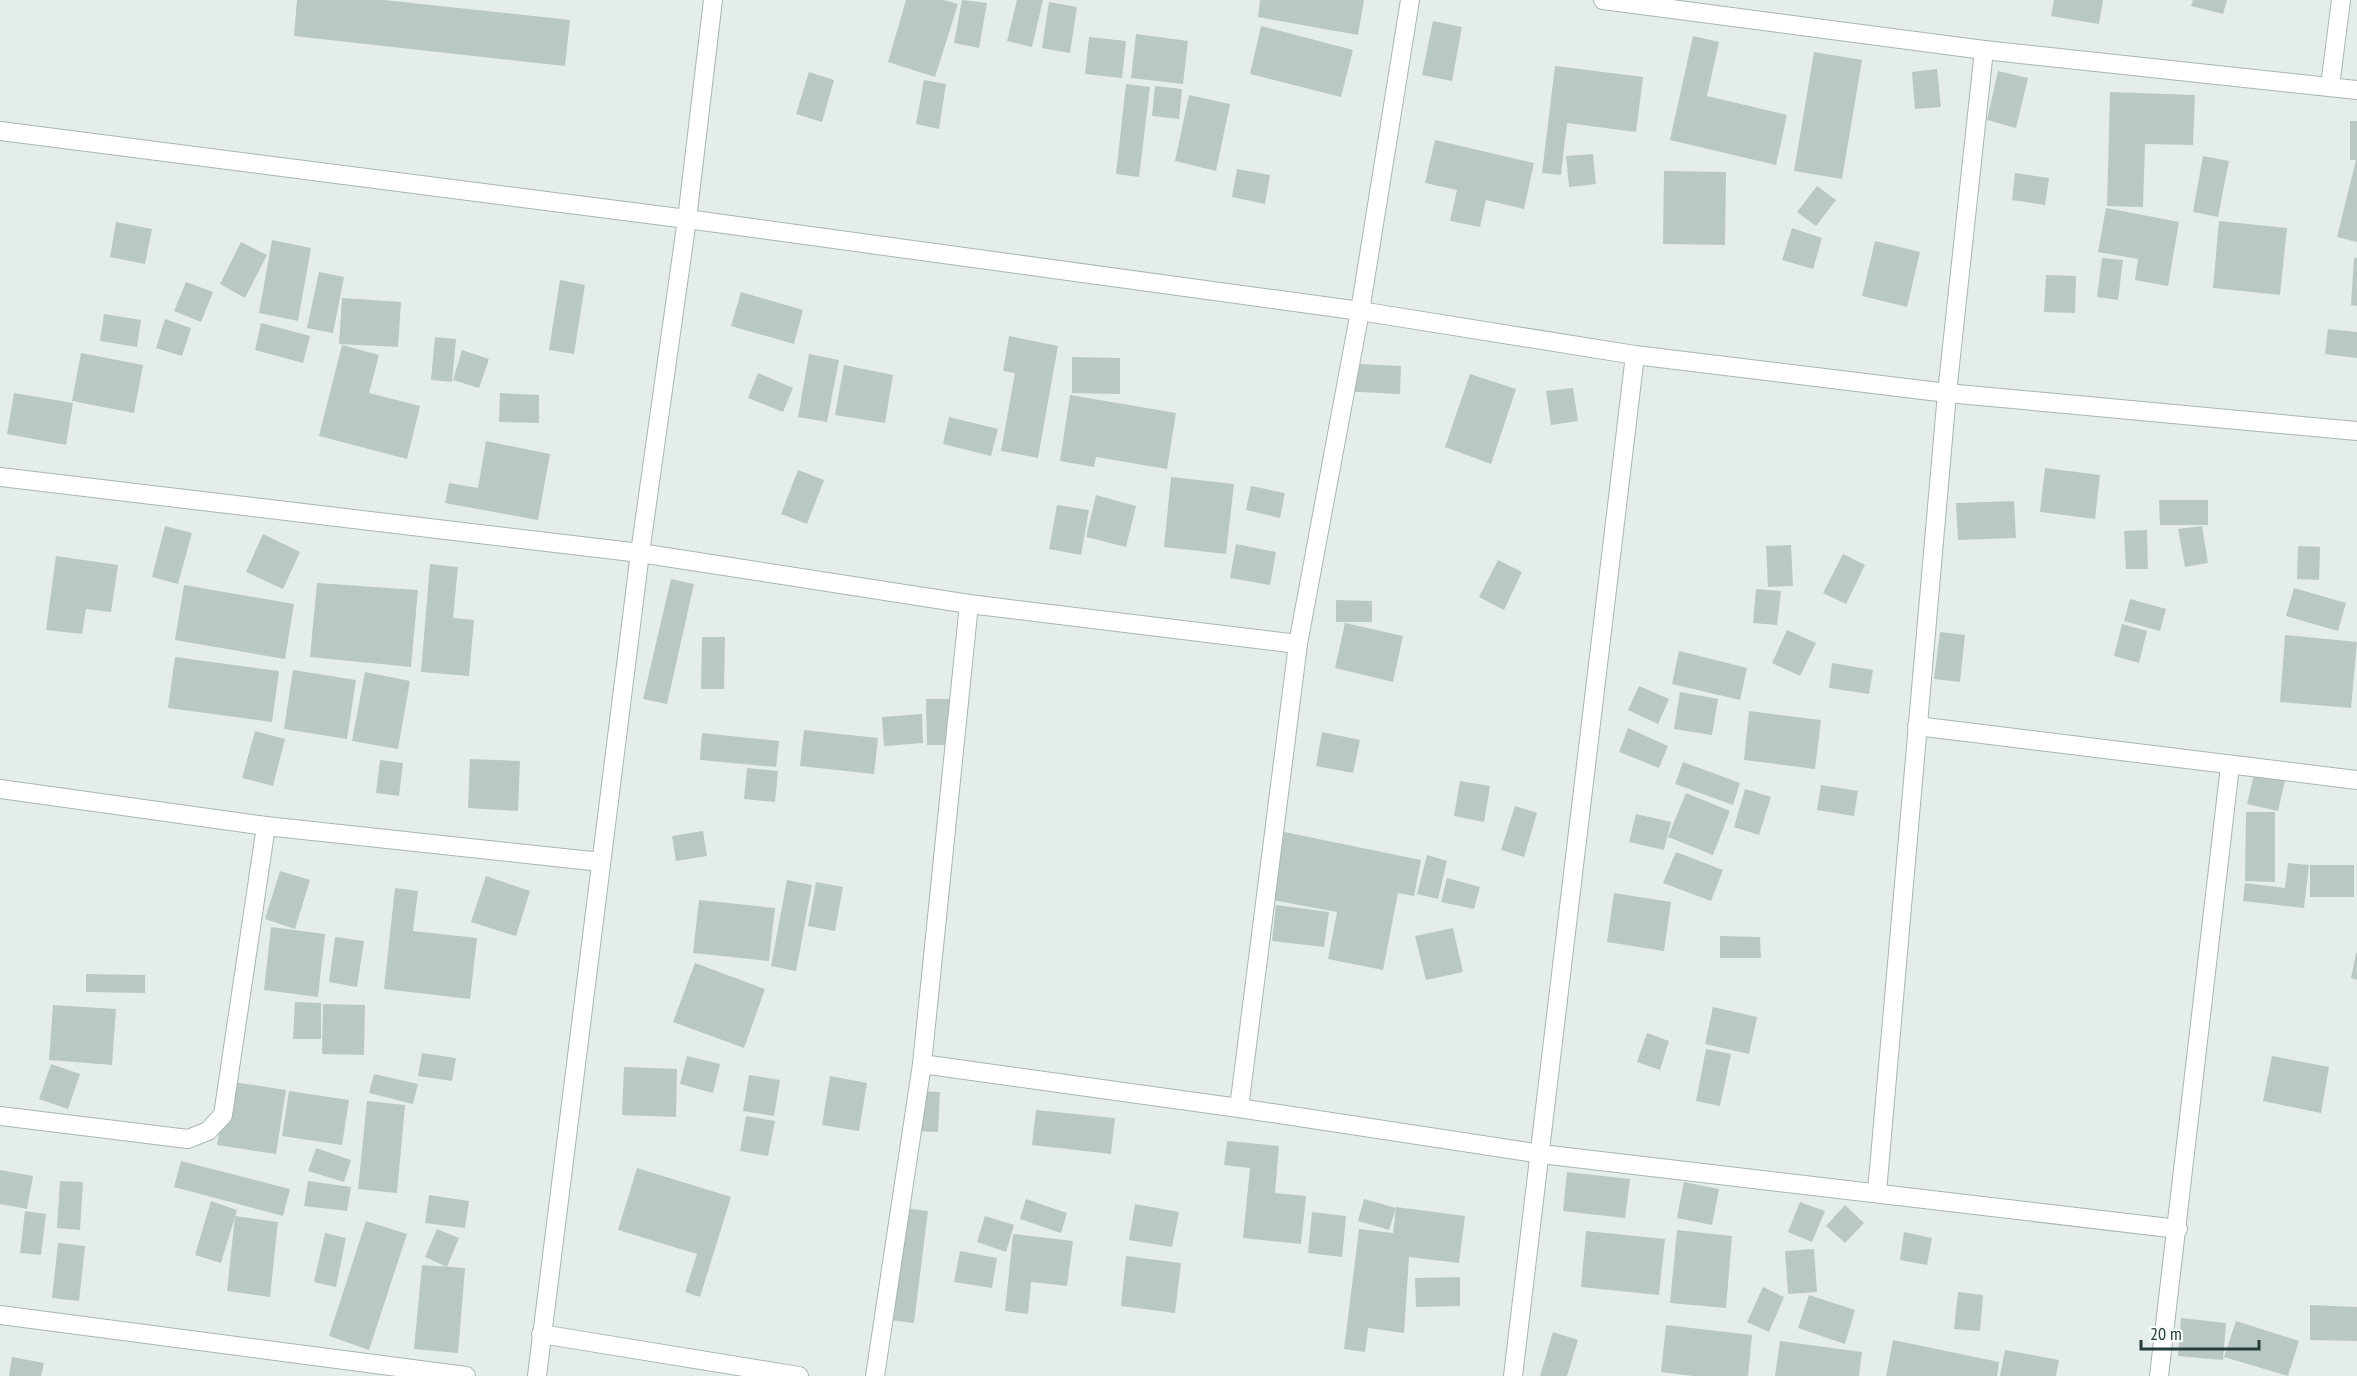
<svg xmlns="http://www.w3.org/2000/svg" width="2357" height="1376" font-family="'PT Sans Narrow',sans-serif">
	<rect width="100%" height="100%" fill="#e5edeb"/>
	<g fill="#bac8c4">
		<path d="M297,0H384L570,20L565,66L294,36Z"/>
		<path d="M906,0H944L958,4L935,77L888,62Z"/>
		<path d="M962,0L987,3L979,48L954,43Z"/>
		<path d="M1017,0H1043L1032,47L1007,41Z"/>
		<path d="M1260,0H1364L1358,35L1258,17Z"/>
		<path d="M2054,0H2103L2099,24L2051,16Z"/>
		<path d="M2193,0H2227L2223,14L2191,6Z"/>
		<path d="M1049,2L1077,7L1070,53L1042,48Z"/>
		<path d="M1433,21L1462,27L1452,81L1422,75Z"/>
		<path d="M1261,26L1353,50L1341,97L1250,74Z"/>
		<path d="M1136,34L1188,41L1183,84L1131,78Z"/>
		<path d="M1693,36L1719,42L1707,96L1787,115L1776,165L1670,140Z"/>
		<path d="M1089,37L1126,41L1122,78L1085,74Z"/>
		<path d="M1814,52L1862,60L1842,179L1794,171Z"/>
		<path d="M1555,66L1643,77L1636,132L1567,123L1561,175L1542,173Z"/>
		<path d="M1937,69L1941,107L1915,109L1912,72Z"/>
		<path d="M1998,71L2028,78L2016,128L1987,120Z"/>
		<path d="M809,72L834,80L822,122L796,114Z"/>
		<path d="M924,80L946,84L939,129L916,124Z"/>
		<path d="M1126,84L1150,87L1139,177L1116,174Z"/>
		<path d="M1155,86L1182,89L1179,119L1152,116Z"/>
		<path d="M2110,92L2195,95L2193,145L2145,144L2143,207L2107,206Z"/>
		<path d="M1189,95L1230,104L1216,171L1175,161Z"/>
		<rect x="2350" y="121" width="7" height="39"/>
		<path d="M1435,140L1534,163L1524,209L1486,200L1480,227L1450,221L1457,190L1425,183Z"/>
		<path d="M1593,154L1596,184L1569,187L1566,156Z"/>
		<path d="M2203,156L2229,161L2218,217L2193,212Z"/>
		<path d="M2356,160H2357V242L2337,237Z"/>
		<path d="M1237,169L1270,175L1265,204L1232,197Z"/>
		<path d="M1664,171L1726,172L1725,245L1663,244Z"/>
		<path d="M2015,173L2049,178L2045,205L2012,200Z"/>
		<path d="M1817,186L1836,200L1816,226L1797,212Z"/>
		<path d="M2106,208L2179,222L2168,286L2135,280L2138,259L2098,252Z"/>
		<path d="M2219,221L2287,228L2280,295L2213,288Z"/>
		<path d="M116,222L152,229L145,264L110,257Z"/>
		<path d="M1792,228L1822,238L1813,269L1782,260Z"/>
		<path d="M272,240L311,248L298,321L259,313Z"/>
		<path d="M1875,241L1920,252L1907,307L1862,296Z"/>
		<path d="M241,242L267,255L245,298L220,284Z"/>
		<path d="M2102,258L2123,260L2118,300L2097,297Z"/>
		<path d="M2354,258H2357V306L2351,305Z"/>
		<path d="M319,272L344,277L333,333L307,328Z"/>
		<path d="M2046,275L2076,276L2075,313L2044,312Z"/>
		<path d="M560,280L585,285L574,354L549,350Z"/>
		<path d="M186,282L213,292L201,322L174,311Z"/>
		<path d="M741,292L803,310L794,344L731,326Z"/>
		<path d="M342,298L401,302L398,347L339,344Z"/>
		<path d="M104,314L141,320L137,347L100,341Z"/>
		<path d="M165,319L191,328L182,356L156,348Z"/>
		<path d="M261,323L310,336L303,363L255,350Z"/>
		<path d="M2328,329L2357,332V358L2325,354Z"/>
		<path d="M1009,336L1058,346L1038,458L1001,451L1015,373L1003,371Z"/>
		<path d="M435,337L456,339L452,382L431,380Z"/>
		<path d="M342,345L379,355L369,393L420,406L407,459L319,436Z"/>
		<path d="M462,350L489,359L479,388L453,380Z"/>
		<path d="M81,353L143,365L134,413L72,401Z"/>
		<path d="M809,354L839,360L827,422L798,417Z"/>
		<path d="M1072,357L1120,358V394L1072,393Z"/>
		<path d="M1341,363L1401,366L1400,394L1339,391Z"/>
		<path d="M844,365L893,375L885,423L835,415Z"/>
		<path d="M758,373L793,388L783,412L748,398Z"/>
		<path d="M1470,374L1516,389L1491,464L1445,447Z"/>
		<path d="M1573,388L1578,421L1551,425L1546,391Z"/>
		<path d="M14,393L73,403L66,445L7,434Z"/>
		<path d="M500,393L539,395V423L499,422Z"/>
		<path d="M1070,395L1176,413L1167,469L1096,457L1094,467L1060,461Z"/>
		<path d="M949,417L998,429L991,456L943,444Z"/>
		<path d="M486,441L550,454L538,520L445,503L449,483L478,488Z"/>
		<path d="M2045,468L2100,475L2095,519L2040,512Z"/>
		<path d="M798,470L824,480L807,524L781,514Z"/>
		<path d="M1171,477L1234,484L1226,554L1164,547Z"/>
		<path d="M1251,486L1285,493L1280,518L1246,510Z"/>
		<path d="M1096,495L1136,506L1126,547L1086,537Z"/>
		<path d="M2159,500H2208V525H2160Z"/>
		<path d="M2014,501L2016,538L1958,540L1956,503Z"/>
		<path d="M1057,505L1089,510L1081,555L1049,549Z"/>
		<path d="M165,526L192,533L178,584L152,577Z"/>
		<path d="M2202,526L2208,563L2185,567L2178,529Z"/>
		<path d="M2147,530L2148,569H2126L2124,531Z"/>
		<path d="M263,534L300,552L283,589L246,572Z"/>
		<path d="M1236,544L1276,552L1270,585L1230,578Z"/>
		<path d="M1791,545L1793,586L1768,587L1766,546Z"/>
		<path d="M2298,546L2320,547L2319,580L2297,579Z"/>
		<path d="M1843,554L1865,565L1846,604L1823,593Z"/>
		<path d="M56,556L118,565L111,612L86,609L82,634L46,630Z"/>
		<path d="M1498,560L1522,572L1504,610L1479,597Z"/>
		<path d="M430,564L458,567L453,618L474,620L469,676L421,672Z"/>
		<path d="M671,579L694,584L667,704L643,699Z"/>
		<path d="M317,583L418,590L411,667L310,657Z"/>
		<path d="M184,585L294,604L285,659L175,640Z"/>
		<path d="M2294,588L2346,603L2338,631L2286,616Z"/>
		<path d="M1756,589L1781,591L1777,625L1753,623Z"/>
		<path d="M2130,599L2166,609L2160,631L2124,621Z"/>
		<path d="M1336,600L1372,601V622H1336Z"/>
		<path d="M1345,623L1403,636L1393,682L1335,668Z"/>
		<path d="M2122,624L2147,631L2139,663L2114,656Z"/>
		<path d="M1787,630L1816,643L1800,676L1772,663Z"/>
		<path d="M1940,632L1965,635L1960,682L1934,679Z"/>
		<path d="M2285,635L2357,642L2351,708L2280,702Z"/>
		<path d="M702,637H725L724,689H701Z"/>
		<path d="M1679,651L1747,668L1740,700L1672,684Z"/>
		<path d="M175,657L279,671L272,722L168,708Z"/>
		<path d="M1832,663L1873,670L1869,694L1829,688Z"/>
		<path d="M293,670L356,680L347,739L284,729Z"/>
		<path d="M365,672L410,681L398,749L352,741Z"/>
		<path d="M1639,686L1669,699L1658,724L1628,710Z"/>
		<path d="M1680,692L1718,699L1712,735L1674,729Z"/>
		<path d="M926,699H958V745H927Z"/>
		<path d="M1749,711L1821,720L1815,769L1744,760Z"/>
		<path d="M922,714L923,743L884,746L882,717Z"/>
		<path d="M1628,728L1668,746L1659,768L1619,752Z"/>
		<path d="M804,730L878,738L874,774L800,766Z"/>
		<path d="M255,731L285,739L273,786L242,778Z"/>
		<path d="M1322,732L1360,740L1353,773L1316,766Z"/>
		<path d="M702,733L779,741L776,767L700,760Z"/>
		<path d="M470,759L520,761L518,811L468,808Z"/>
		<path d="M380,760L403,763L399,796L376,793Z"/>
		<path d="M1683,762L1740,783L1733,805L1675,784Z"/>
		<path d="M747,768L778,771L775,802L744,799Z"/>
		<path d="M2254,774L2285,781L2278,811L2247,804Z"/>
		<path d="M1460,781L1490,786L1484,822L1454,816Z"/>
		<path d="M1821,785L1858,791L1854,816L1817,810Z"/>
		<path d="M1745,789L1771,797L1759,835L1734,827Z"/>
		<path d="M1686,793L1730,811L1713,855L1668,837Z"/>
		<path d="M1515,806L1537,813L1524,857L1501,850Z"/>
		<path d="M2246,812H2275V882L2245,881Z"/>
		<path d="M1636,814L1671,822L1664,850L1629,842Z"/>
		<path d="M703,831L707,856L676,861L672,836Z"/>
		<path d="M1284,832L1421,860L1414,896L1398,893L1383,970L1328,959L1337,912L1272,900Z"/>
		<path d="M1676,852L1723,870L1711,901L1663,883Z"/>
		<path d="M1427,855L1447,861L1438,899L1417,894Z"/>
		<path d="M2288,863L2309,865L2304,908L2243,901L2245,883L2285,888Z"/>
		<rect x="2310" y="865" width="44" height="32"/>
		<path d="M280,871L310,880L295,929L265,919Z"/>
		<path d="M486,876L530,891L516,936L471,922Z"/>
		<path d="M1447,878L1480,887L1474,909L1441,902Z"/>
		<path d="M787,880L812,885L796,971L771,966Z"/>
		<path d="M816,882L843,887L835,931L808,926Z"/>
		<path d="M395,888L418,891L413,931L477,938L470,999L384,989Z"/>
		<path d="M1614,893L1671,902L1664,951L1607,942Z"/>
		<path d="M699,900L775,908L769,961L693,953Z"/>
		<path d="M1276,905L1329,912L1324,947L1272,941Z"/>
		<path d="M271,927L325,934L318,997L264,990Z"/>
		<path d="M1453,928L1463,972L1426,980L1415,936Z"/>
		<path d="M1720,936L1760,937L1761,958H1720Z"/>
		<path d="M335,937L364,941L357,987L329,982Z"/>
		<path d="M2356,953H2357V980L2351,978Z"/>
		<path d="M695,963L765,989L744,1048L673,1022Z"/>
		<path d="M86,974L145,975V993L86,992Z"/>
		<path d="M295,1002L321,1003V1039H293Z"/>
		<path d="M323,1004L365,1005L364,1055L322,1054Z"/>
		<path d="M53,1005L116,1009L112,1065L49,1060Z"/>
		<path d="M1713,1007L1757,1017L1749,1054L1705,1044Z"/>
		<path d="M1647,1033L1669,1041L1660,1070L1637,1062Z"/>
		<path d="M1706,1049L1731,1054L1720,1106L1696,1101Z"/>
		<path d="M422,1053L456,1058L452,1081L418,1076Z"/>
		<path d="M687,1056L720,1064L713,1093L680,1084Z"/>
		<path d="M2272,1056L2329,1067L2321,1113L2263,1101Z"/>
		<path d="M51,1064L80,1074L68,1109L39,1099Z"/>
		<path d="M624,1067L677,1069L676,1117L622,1115Z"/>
		<path d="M374,1074L418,1084L413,1104L369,1093Z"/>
		<path d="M749,1075L780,1080L774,1116L743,1111Z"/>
		<path d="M830,1076L867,1083L859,1131L822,1125Z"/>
		<path d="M227,1081L286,1090L276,1154L217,1145Z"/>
		<path d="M289,1091L349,1100L342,1145L282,1136Z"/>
		<path d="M918,1091L940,1092L938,1132L916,1131Z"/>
		<path d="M367,1101L405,1105L397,1193L358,1189Z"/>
		<path d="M1036,1110L1115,1118L1111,1154L1032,1145Z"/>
		<path d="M746,1116L775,1121L768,1156L740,1151Z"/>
		<path d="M1227,1141L1279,1146L1275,1193L1306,1196L1301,1244L1243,1238L1250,1168L1224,1165Z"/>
		<path d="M316,1148L351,1160L344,1182L308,1171Z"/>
		<path d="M181,1161L290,1189L283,1216L174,1187Z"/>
		<path d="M637,1168L731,1197L700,1297L685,1292L697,1254L618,1230Z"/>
		<path d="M0,1170L33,1176L27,1209L0,1204Z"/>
		<path d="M1567,1172L1630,1179L1625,1218L1563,1211Z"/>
		<path d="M60,1181L83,1182L80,1230L57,1228Z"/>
		<path d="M308,1181L351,1187L347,1211L304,1206Z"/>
		<path d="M1684,1182L1719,1189L1712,1225L1677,1218Z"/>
		<path d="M429,1195L469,1201L465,1228L425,1223Z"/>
		<path d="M1026,1199L1067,1213L1061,1233L1020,1219Z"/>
		<path d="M1364,1199L1396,1208L1389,1230L1358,1221Z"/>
		<path d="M211,1201L237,1210L221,1263L195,1255Z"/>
		<path d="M1800,1202L1825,1211L1812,1242L1788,1232Z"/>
		<path d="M1135,1204L1179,1212L1172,1247L1129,1240Z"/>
		<path d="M1845,1205L1864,1223L1845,1243L1826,1226Z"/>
		<path d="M1396,1207L1465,1216L1459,1263L1409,1257L1404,1333L1368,1328L1365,1352L1344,1349L1359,1229L1393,1233Z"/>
		<path d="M902,1208L928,1211L914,1323L889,1320Z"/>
		<path d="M25,1211L46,1214L41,1255L20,1253Z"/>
		<path d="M1312,1212L1346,1216L1342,1257L1308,1253Z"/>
		<path d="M235,1216L278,1222L270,1297L227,1291Z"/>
		<path d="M985,1216L1014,1225L1006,1252L977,1242Z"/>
		<path d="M366,1221L407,1234L369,1350L329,1336Z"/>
		<path d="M437,1229L459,1238L447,1267L425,1257Z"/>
		<path d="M1677,1230L1732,1236L1726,1308L1670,1303Z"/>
		<path d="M1586,1231L1665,1239L1659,1295L1581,1287Z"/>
		<path d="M1904,1232L1932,1238L1927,1265L1900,1260Z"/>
		<path d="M325,1233L346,1238L336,1287L314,1282Z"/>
		<path d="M1013,1234L1073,1241L1067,1286L1031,1282L1028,1314L1005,1311Z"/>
		<path d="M58,1243L85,1246L79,1301L52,1298Z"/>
		<path d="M1814,1249L1817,1292L1788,1294L1785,1251Z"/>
		<path d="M960,1251L997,1258L992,1288L954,1282Z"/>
		<path d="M1126,1256L1181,1263L1175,1313L1121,1306Z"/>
		<path d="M422,1265L465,1268L458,1353L414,1349Z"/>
		<path d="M1460,1277V1306L1416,1307L1415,1278Z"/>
		<path d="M1763,1287L1784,1297L1769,1332L1747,1322Z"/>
		<path d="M1958,1292L1983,1295L1980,1331L1954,1329Z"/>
		<path d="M1809,1295L1855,1310L1845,1344L1798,1328Z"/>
		<path d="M2310,1305L2357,1307V1341L2310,1340Z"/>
		<path d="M2181,1318L2226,1323L2223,1360L2178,1356Z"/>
		<path d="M2236,1321L2299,1341L2288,1376L2224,1357Z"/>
		<path d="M1666,1325L1752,1335L1748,1376H1693L1661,1372Z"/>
		<path d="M1553,1332L1578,1340L1567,1376H1540Z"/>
		<path d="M1893,1340L1999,1362L1997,1376H1886Z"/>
		<path d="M1780,1341L1862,1352L1859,1376H1775Z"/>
		<path d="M2005,1350L2059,1360L2056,1376H2000Z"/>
		<path d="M12,1357L44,1363L41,1376H9Z"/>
	</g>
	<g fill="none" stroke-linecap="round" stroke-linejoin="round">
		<defs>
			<g id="minor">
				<path d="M1603,0L1984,50L2357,90"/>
				<path d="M2330,86L2341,0"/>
				<path d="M0,131L687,219L1360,311L1635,355L1947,393L2357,431"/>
				<path d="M0,477L640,553L969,604L1298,644"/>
				<path d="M1917,726L2357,780"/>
				<path d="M0,789L266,826L601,862"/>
				<path d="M922,1064L1239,1108L1541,1154L2178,1229"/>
				<path d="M1239,1108L1298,644L1360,311L1410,0"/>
				<path d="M0,1116L188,1139L208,1131L223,1115L266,826"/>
				<path d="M1877,1192L1947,393L1984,50"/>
				<path d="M0,1315L466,1376"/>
				<path d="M541,1334L799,1376"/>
				<path d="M537,1376L640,553L687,219L713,0"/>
				<path d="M875,1376L922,1064L969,604"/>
				<path d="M1513,1376L1635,355"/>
				<path d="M2159,1376L2230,766"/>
			</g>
		</defs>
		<use href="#minor" stroke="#a8b5b3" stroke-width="20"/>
		<use href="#minor" stroke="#fff" stroke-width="18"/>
	</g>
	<path d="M2141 1340v9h118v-9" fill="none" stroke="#253e3c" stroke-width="3"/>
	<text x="2150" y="1340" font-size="18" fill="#253e3c" stroke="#f5f9f8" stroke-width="4.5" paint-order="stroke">20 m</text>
</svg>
